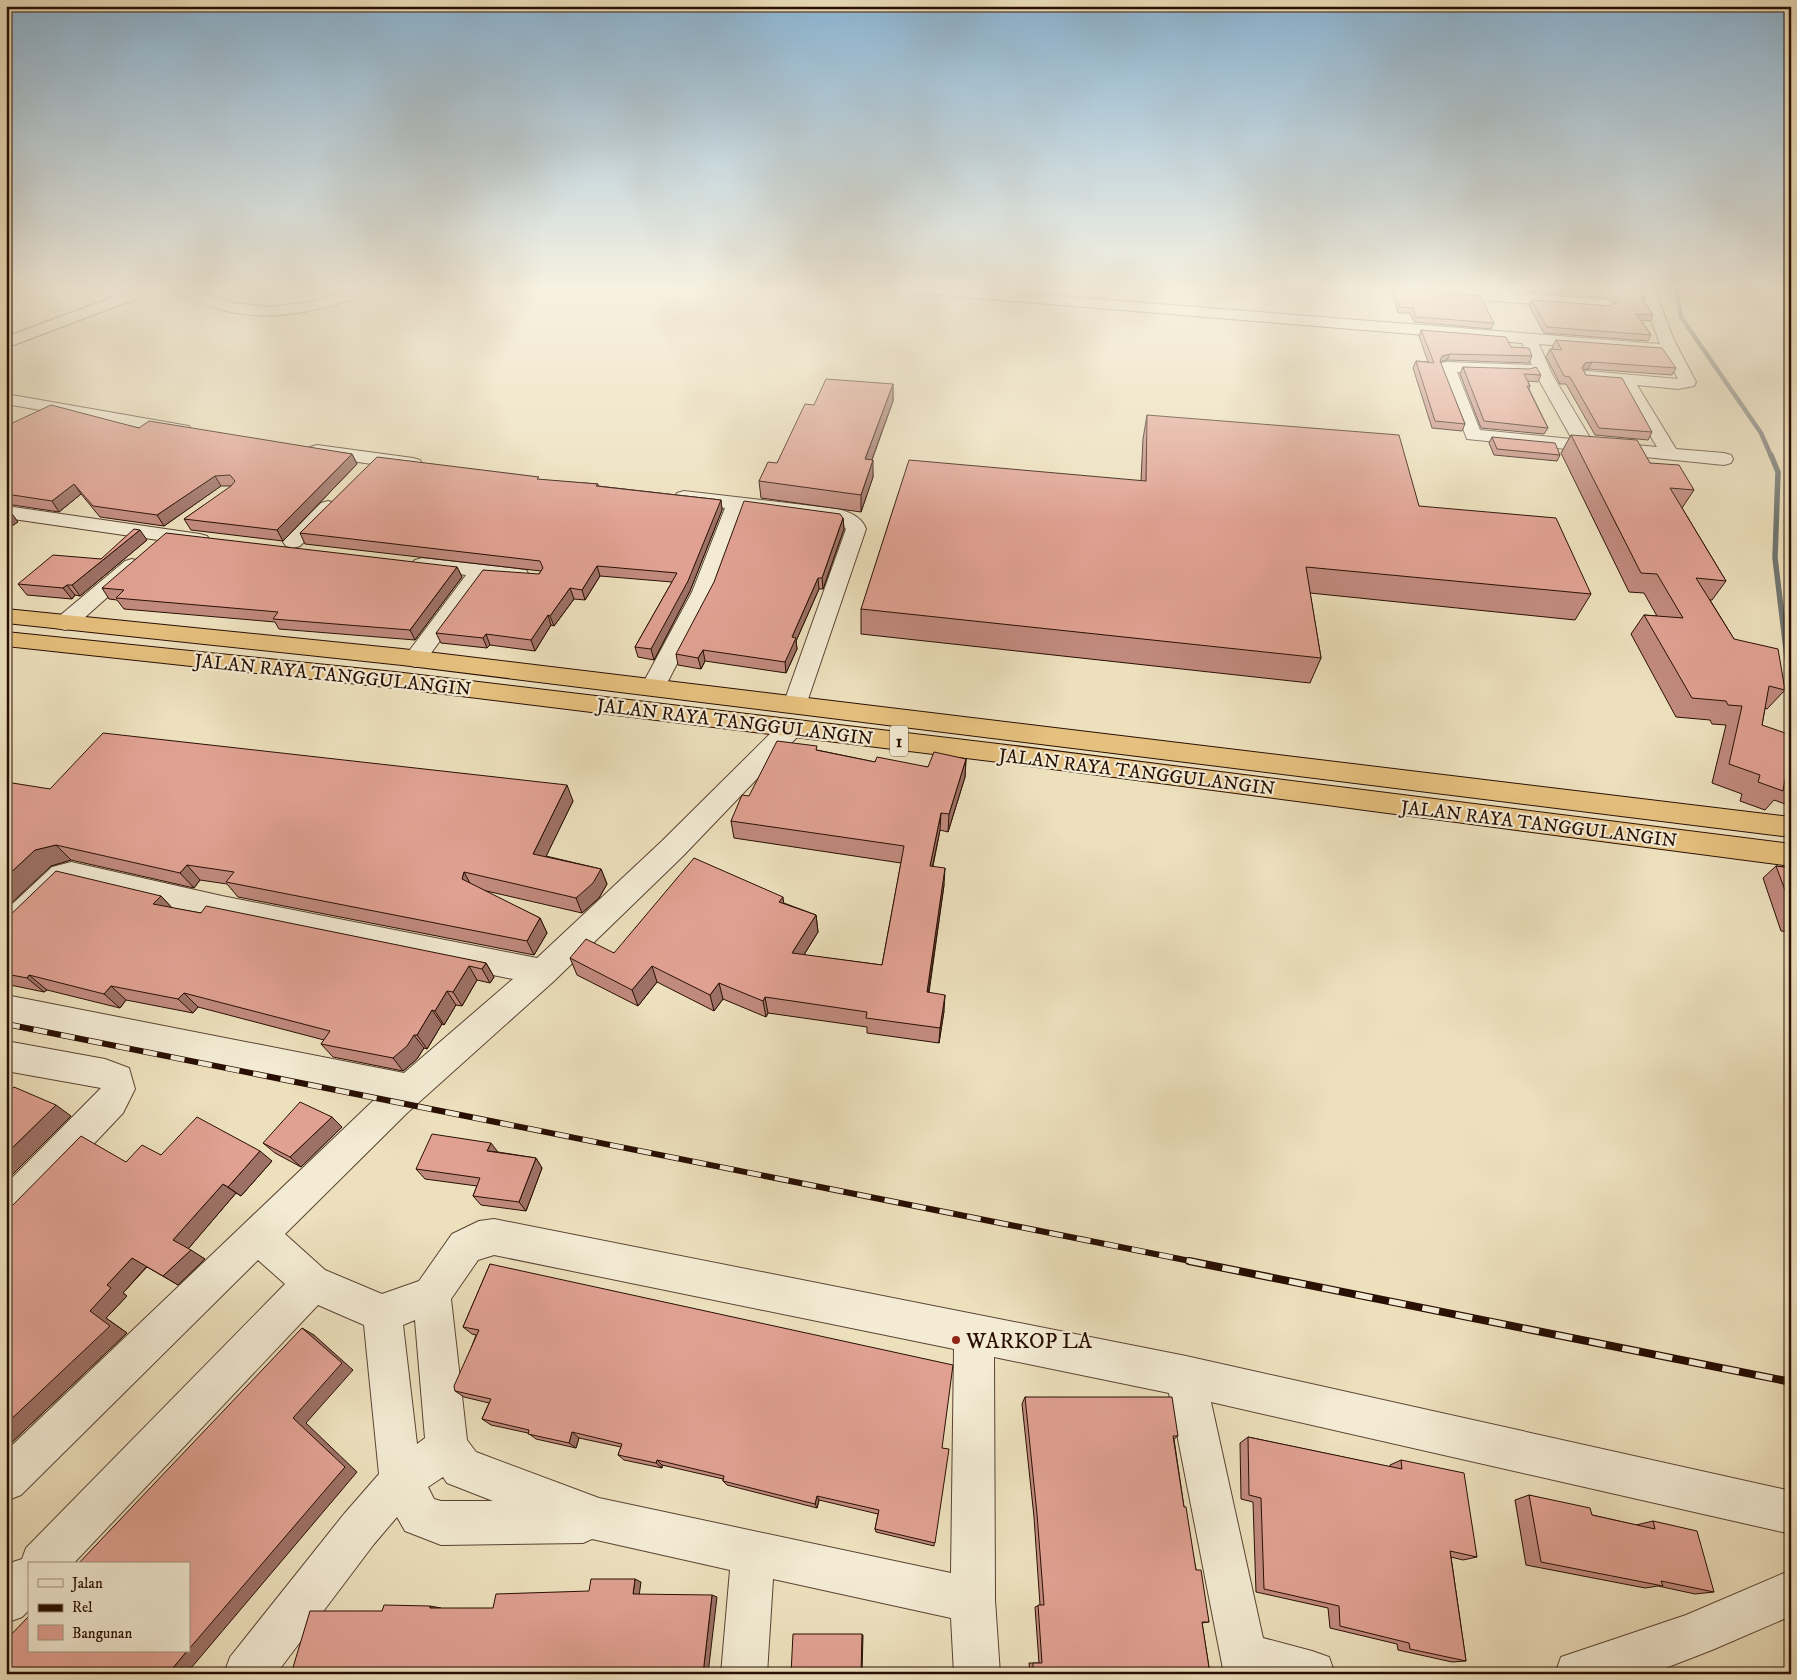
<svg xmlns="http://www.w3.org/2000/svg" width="1797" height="1680" font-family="'IM FELL DW Pica',serif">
	<rect width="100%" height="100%" fill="#ede0bd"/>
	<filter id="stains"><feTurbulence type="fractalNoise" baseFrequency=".004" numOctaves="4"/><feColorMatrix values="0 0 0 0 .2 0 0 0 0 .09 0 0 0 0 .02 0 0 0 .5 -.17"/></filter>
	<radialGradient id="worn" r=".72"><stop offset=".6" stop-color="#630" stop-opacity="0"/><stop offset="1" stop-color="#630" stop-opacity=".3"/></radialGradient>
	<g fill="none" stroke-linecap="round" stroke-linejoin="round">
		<path stroke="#707672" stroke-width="4.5" d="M1676,289L1681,317L1761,433L1771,456"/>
		<path stroke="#707672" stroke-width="5.5" d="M1771,455L1778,472L1775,558L1788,666"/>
		<path stroke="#707672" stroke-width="7" d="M1788,665L1791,691"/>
		<defs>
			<g id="minor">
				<path d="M135,289H156L154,292L6,348V337Z"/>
				<path d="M172,289H192L233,303L269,307L304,303L357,289H379L377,292C330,307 281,323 231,312C211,308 193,300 174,292Z"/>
				<path d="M908,289H970L1660,344L1640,289H1654L1674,340L1696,382L1694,386L1678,389L1637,385L1676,449L1724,453L1731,455L1733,459L1731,463L1724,465L1467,439L1439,367L1441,363L1447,362L1532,365L1522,343L915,293ZM1539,344L1665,354L1678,379L1588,371L1582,372L1580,376L1582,380L1619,384L1657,447L1592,441L1552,374ZM1534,371L1572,439L1480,430L1457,372L1527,374Z"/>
				<path d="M1390,289H1456L1608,300L1616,305L1608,310L1397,293Z"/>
				<path d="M6,394L183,425L189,426L192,430L189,434L183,435L6,404Z"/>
				<path d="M317,445L413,458L420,460L422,464L420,468L413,470L310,455L308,451L310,447Z"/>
				<path d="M684,491L838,509C850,512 862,517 866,529L804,711L795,713L786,711L783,705L846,529L833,520L744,510L714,592L665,687L661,693L653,695L645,693L641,687L692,592L725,508L677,501L674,497L677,493Z"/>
				<path d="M328,501L335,503L338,507L335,511L300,546L293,548L286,546L283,542L286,538L321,503Z"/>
				<path d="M6,506L200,534L207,536L210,540L207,544L200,546L6,518Z"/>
				<path d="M422,558L518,569L526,570L529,575L526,580L518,581L486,578L423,664L415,667L407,664L403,659L466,575L415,568L411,564L415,560Z"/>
				<path d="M132,559L139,561L143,565L139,569L73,628L65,630L57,628L54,623L57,618L125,561Z"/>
				<path d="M791,719L800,722L803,728L800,734L682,857L554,981L407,1113L285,1234L325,1270L382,1294L419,1281L452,1234L479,1221L494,1219L1186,1356L1791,1491V1534L1211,1402L1263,1638L1312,1651L1329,1657L1335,1674H1224L1169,1393L994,1357L995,1600L1000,1674H954L951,1618L773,1579L767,1674H721L730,1570L592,1539L583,1543L441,1545L405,1531L397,1517L374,1544L276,1674H224L230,1657L344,1514L379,1474L364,1325L318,1305L73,1564H29V1610L22,1617L6,1623V1569L13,1562L22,1559L26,1548L285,1284L258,1260L21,1495L6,1501V1451L376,1098L6,1023V995L404,1073L513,979L222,920L71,884L16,938L6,941V910L52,867L71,862L222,896L537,958L662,841L782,722ZM494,1255L954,1349L951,1573L599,1498L476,1452L467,1440L451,1299L478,1260ZM415,1320L425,1438L417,1444L403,1325ZM443,1477L447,1483L493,1501H441L434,1499L428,1487Z"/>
				<path d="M6,1041L105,1059L129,1068L135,1089L123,1113L19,1223L6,1228V1184L101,1088L6,1071Z"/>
				<path d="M1791,1570V1616L1712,1650L1650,1674H1555L1561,1657L1686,1615Z"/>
			</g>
			<g id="highway">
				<path d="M6,609L402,649L1791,817V837L402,665L6,623Z"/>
				<path d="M6,632L395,672L1015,746L1791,844V866L1015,764L395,688L6,646Z"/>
			</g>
		</defs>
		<use href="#minor" stroke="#5a4332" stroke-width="2"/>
		<use href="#highway" stroke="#290f03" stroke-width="2"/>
		<use href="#minor" fill="#f3ebd4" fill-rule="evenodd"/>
		<use href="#highway" fill="#e6c07e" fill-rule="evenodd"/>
		<defs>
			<path id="rail-far1" d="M6,1024L1195,1262"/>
			<path id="rail" d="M1189,1261L1791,1382"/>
		</defs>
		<use href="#rail-far1" stroke="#290f03" stroke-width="6"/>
		<use href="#rail" stroke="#290f03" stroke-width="8"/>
		<use href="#rail-far1" stroke="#f3ebd4" stroke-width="4.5" stroke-dasharray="14" stroke-linecap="butt"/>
		<use href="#rail" stroke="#f3ebd4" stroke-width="5.5" stroke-dasharray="17" stroke-linecap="butt"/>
	</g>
	<g fill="#c18a7e" stroke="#290f03">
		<path d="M1393,289H1397L1494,323L1491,329L1414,322L1410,313H1398L1392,293Z"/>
		<path d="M1523,289H1639L1645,297L1643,300L1653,315L1650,321L1641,320L1651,335L1648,341L1544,333L1529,306L1531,300L1611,306L1615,303L1608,298L1524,292Z"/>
		<path d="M1421,330L1511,347L1532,356L1529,363L1447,360L1440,362L1465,424L1462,431L1432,428L1413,368L1416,361L1428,362L1419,336Z"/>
		<path d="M1556,340L1676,368L1672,375L1588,369L1583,370L1586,375L1652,432L1648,440L1595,435L1566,384H1560L1546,357L1550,349L1554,350L1552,347Z"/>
		<path d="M1463,367L1541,375L1538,382L1528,381L1530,386L1529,389L1548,428L1544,434L1481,428L1460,374Z"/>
		<path d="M893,384V401L872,460L873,477L861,512L761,498L759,481L777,463L814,405Z"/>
		<path d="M1147,415L1419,506L1591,594L1575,620L1310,593L1321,658L1310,683L861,634V609L1141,481L1143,439Z"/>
		<path d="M6,426L139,428L352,454L357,464L283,541L191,530L184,519L232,486H221L164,526L100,517L81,494L59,512L6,504Z"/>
		<path d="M1571,435L1650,463L1694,490L1682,508L1726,581L1712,600H1710L1734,639L1785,690L1767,709L1765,708L1762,725L1791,749V806L1774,800L1765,810L1740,801L1742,794L1712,783L1726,725L1712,724L1710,720L1676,717L1631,634L1644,615L1657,616L1644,593L1629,592L1561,453Z"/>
		<path d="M1492,437L1560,455L1557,461L1494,455L1489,443Z"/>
		<path d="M540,480L598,484V486L721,500L722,510L690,591L654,660L638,657L635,647L672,582L600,576L585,600L574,599L554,626L551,625L535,651L490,645L487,648L441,643L436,633L539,574L541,571L305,544L300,533Z"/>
		<path d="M843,518L844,529L823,589H819L796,641L797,649L786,673L705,661L701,669L678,665L676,654Z"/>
		<path d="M147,540L80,596L75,595L72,599L27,595L18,584L101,559Z"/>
		<path d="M457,567L462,577L415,640L279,629L275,622L124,609L117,600L109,599L102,588Z"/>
		<path d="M817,750L875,762L928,767L966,759L965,777L948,832L940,830L933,866L944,885L929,993L944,1011L939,1043L867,1033V1027L768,1013L766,1017L723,999L714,1011L657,982L638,1006L577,975L570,958L614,953L784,903L816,915L818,932L804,955L882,965L901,863L734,838L731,821L749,796Z"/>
		<path d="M50,789L573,801L546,856L601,869L607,884L599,898L582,913L482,890L540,918L547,933L534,955L238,897L227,884L200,880L194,888L71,860L51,866Z"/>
		<path d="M1776,866L1791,868V932L1781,931L1763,878Z"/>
		<path d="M161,896L172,908L486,963L494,977L490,983L477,980L462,1006L456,1005L444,1025L442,1024L427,1049L424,1048L417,1059L403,1071L333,1057L321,1044L324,1040L198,1007L193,1013L126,1000L120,1008L47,990L44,992L10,985L6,983V919Z"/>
		<path d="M332,1117L342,1127L301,1167L275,1153L263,1143Z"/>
		<path d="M498,1152L536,1158L542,1168L526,1211L481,1205L473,1196L477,1186L425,1179L416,1169Z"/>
		<path d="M161,1155L272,1161L241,1196L236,1193L188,1249L205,1259L178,1285L147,1267L123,1293L127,1296L106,1318L127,1333L9,1445L6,1444V1212L126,1162Z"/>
		<path d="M490,1264L942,1448L934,1546L876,1532L875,1529L878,1514L819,1500L817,1508L727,1485L723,1481V1479L662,1465V1468L624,1460L618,1455L621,1447L579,1438L576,1448L536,1439L528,1433L491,1425L482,1419L489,1403L464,1397L455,1391L476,1335L472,1334L463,1327Z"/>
		<path d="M1025,1397L1178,1436L1174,1439L1184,1507L1196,1570L1209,1622L1202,1623L1210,1674H1030L1029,1663H1039L1035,1607L1040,1605L1034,1517L1022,1404Z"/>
		<path d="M1248,1437L1390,1467V1465L1401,1460L1477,1557L1463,1560L1451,1557L1466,1661L1452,1662L1398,1650L1397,1644L1330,1628L1328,1608L1256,1592L1253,1502L1241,1499L1240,1443Z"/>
		<path d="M1529,1495L1592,1515L1636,1525L1653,1521L1714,1592L1695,1594L1658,1586L1645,1588L1526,1565L1515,1500Z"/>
		<path d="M1791,1670V1674H1780Z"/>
	</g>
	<g fill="#9d7166" stroke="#290f03">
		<path d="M1450,354L1447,360L1439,362L1442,356Z"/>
		<path d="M1592,362L1588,369L1582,370L1578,375L1585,363Z"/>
		<path d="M893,384V401L866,476L865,459Z"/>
		<path d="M352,454L357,464L283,541L277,530Z"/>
		<path d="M873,460V477L861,512V495Z"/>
		<path d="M215,476L221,486L164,526L157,515Z"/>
		<path d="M74,484L81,494L59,512L52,501Z"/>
		<path d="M721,500L722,510L690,591L654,660L651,649Z"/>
		<path d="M10,511L18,522L6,530V513Z"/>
		<path d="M843,518L844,529L823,589L822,578Z"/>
		<path d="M140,530L147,540L80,596L72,585Z"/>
		<path d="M597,566L600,576L585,600L582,590Z"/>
		<path d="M457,567L462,577L415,640L410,630Z"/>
		<path d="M818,578L819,589L796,641L797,649L786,673L785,662L792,637Z"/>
		<path d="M67,585L75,595L72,599L63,588Z"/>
		<path d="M570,588L574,599L554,626L550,616Z"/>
		<path d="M548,615L551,625L535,651L531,640Z"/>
		<path d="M486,634L490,645L487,648L483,638Z"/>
		<path d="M703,650L705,661L701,669L698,658Z"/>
		<path d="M966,759L965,777L948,832L949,814Z"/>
		<path d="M567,785L573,801L540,869L533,854Z"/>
		<path d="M941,813L940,830L929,883L930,866Z"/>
		<path d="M56,845L71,860L51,866L6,908V877L35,850Z"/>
		<path d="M187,865L200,880L194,888L180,873Z"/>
		<path d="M945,868L944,885L926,1008L927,992Z"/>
		<path d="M601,869L607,884L599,898L582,913L576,898Z"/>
		<path d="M464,872L472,887L462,879Z"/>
		<path d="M161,896L175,911L153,904Z"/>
		<path d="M783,897L785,914L779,902Z"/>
		<path d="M816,915L818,932L795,969L792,953Z"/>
		<path d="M540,918L547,933L534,955L527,941Z"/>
		<path d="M486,963L494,977L490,983L482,969Z"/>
		<path d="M469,966L477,980L462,1006L453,992Z"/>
		<path d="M652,966L657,982L638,1006L632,990Z"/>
		<path d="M29,975L47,990L44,992L27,978Z"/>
		<path d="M719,983L723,999L714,1011L710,995Z"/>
		<path d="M111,986L126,1000L120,1008L104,994Z"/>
		<path d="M447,991L456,1005L444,1025L435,1011Z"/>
		<path d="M184,993L198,1007L193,1013L178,999Z"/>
		<path d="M945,995L944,1011L939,1043L940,1028Z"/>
		<path d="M765,997L768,1013L766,1017L763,1001Z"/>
		<path d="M432,1010L442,1024L427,1049L417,1035Z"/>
		<path d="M414,1035L424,1048L417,1059L403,1071L393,1058Z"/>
		<path d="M56,1105L71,1116L6,1181V1154Z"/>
		<path d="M332,1117L342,1127L301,1167L290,1157Z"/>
		<path d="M491,1143L498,1152L487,1151Z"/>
		<path d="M260,1151L272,1161L241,1196L228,1187Z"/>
		<path d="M536,1158L542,1168L526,1211L519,1202Z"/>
		<path d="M223,1184L236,1193L188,1249L173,1240Z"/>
		<path d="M191,1250L205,1259L178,1285L163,1276Z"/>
		<path d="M132,1258L147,1266L123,1293L127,1296L106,1318L127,1333L9,1445L6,1444V1424L90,1311L107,1285Z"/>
		<path d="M302,1328L314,1335L353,1370L306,1423L357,1472L186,1674H168L187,1651H189V1649L293,1418Z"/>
		<path d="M572,1432L579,1438L576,1448L569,1443Z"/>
		<path d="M657,1460L662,1465V1468L656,1463Z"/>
		<path d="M817,1496L819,1500L817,1508L815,1504Z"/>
		<path d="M635,1579L641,1582L639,1596L633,1594Z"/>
		<path d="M712,1595L717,1597L708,1674H703Z"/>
		<path d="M430,1606L441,1608V1610L430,1608Z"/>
		<path d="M862,1634L863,1635L862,1674H861Z"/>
	</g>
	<g fill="#e0a192" stroke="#290f03">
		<path d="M1394,289L1480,296L1494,323L1416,317L1413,308L1400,307Z"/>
		<path d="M1560,289H1639L1645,297H1641L1653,315L1636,314L1651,335L1547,327L1531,300L1611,306L1621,299L1611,293Z"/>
		<path d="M1421,330L1506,337L1511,347L1529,348L1532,356L1450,354L1442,356L1440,361L1465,424L1435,421L1416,361L1434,363Z"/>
		<path d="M1556,340L1662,348L1676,368L1592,362L1585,363L1582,368L1586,375L1622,378L1652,432L1599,428L1570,377L1564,376L1550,349L1562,350Z"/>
		<path d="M1463,367L1530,369L1536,367L1541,375L1524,374L1530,386H1527L1548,428L1484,421Z"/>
		<path d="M826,379L893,384L865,459L873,460L861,495L759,481L768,462L777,463L805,404L814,405Z"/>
		<path d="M51,405L139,428L149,421L352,454L277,530L184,519L231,486L235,481L230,475L215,476L157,515L93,506L74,484L52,501L6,494V426Z"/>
		<path d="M1147,415L1399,435L1419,506L1556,518L1591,594L1306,567L1321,658L861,609L909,460L1146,481Z"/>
		<path d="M1571,435L1637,440L1650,463L1679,465L1694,490L1670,488L1726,581L1696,578L1734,639L1778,649L1785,690L1769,686L1762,725L1791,735V781L1785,779L1783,791L1758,782L1760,775L1729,764L1742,706L1728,705L1726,701L1692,698L1644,615L1683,618L1657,574L1641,573Z"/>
		<path d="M1492,437L1555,443L1560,455L1497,449Z"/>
		<path d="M377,457L539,477L537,479L586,483L598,484L596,486L721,500L688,581L651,649L635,647L677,573L597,566L582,590L570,588L550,616L548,615L531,640L486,634L483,638L436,633L483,570L539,574L543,568L540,561L300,533Z"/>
		<path d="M744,501L840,514L843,518L822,578H818L792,637L796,638L785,662L703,650L698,658L676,654L714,582Z"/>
		<path d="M134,529L140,530L72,585H67L63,588L18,584L53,555L101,559Z"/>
		<path d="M166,533L457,567L410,630L273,619L278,612L116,598L124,590L102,588Z"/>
		<path d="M103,733L567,785L533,854L601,869L593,883L576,898L464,872L462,879L540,918L527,941L226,882L234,872L187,865L180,873L56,845L35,850L6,877V782L50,789Z"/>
		<path d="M777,741L817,746L816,750L875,762L877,757L928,767L934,752L966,759L949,814L941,813L930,866L945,868L927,992L945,995L940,1028L866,1018L867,1012L765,997L763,1001L719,983L710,995L652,966L632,990L570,958L586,939L614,953L694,858L783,897L779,902L816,915L792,953L882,965L904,846L731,821L742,795L749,796Z"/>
		<path d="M1776,866L1791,868V906Z"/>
		<path d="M56,871L161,896L153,904L201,913L206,906L486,963L482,969L469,966L453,992L447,991L435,1011L432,1010L417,1035H414L407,1046L393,1058L321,1044L330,1031L184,993L178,999L111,986L104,994L29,975L27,978L6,974V919Z"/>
		<path d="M14,1087L56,1105L6,1154V1095Z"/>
		<path d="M300,1102L332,1117L290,1157L263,1143Z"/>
		<path d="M197,1117L260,1151L228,1187L223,1184L173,1240L191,1250L163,1276L132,1258L107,1285L111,1288L90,1311L110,1326L6,1424V1212L81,1136L126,1162L142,1145L161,1155Z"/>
		<path d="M432,1134L491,1143L487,1151L536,1158L519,1202L473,1196L480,1178L416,1169Z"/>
		<path d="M490,1264L953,1365L942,1448L949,1449L935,1543L875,1529L879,1510L817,1496L815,1504L723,1481L724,1476L657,1460L656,1463L618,1455L622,1444L572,1432L569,1443L528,1434L529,1430L482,1419L491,1399L455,1391L454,1386L479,1330L463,1327Z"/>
		<path d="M302,1328L342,1363L293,1418L345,1467L189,1649V1564H78Z"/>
		<path d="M1025,1397H1172L1178,1436H1173L1184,1507H1186L1196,1570H1201L1209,1622H1202L1210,1674H1033V1663H1042L1038,1605H1044L1037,1514Z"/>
		<path d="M1248,1437L1402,1469L1401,1460L1464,1473L1477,1557L1450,1551L1466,1661L1410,1649L1409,1643L1340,1626L1339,1606L1264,1589L1261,1498L1249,1495Z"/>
		<path d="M1529,1495L1590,1508L1592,1515L1655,1529L1653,1521L1697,1531L1714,1592L1661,1581L1663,1586L1541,1562Z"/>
		<path d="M591,1579H635L633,1594L712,1595L703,1674H291L310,1611H382L384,1605L430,1606V1608H493L496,1594L589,1591Z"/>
		<path d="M29,1616V1651H187L168,1674H6V1640Z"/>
		<path d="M793,1634H862L861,1674H791Z"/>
	</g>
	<linearGradient id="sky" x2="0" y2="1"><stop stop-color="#8bb6d6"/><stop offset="0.55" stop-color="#f7f1e1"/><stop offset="1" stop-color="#f7f1e1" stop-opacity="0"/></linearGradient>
	<rect width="1797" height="524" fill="url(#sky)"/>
	<circle fill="#8f2418" stroke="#f3ebd4" stroke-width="2" cx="956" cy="1340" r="5"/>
	<g text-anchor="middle" stroke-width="4.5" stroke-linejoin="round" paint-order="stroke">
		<rect fill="#f3ebd4" stroke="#665142" stroke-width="1" x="890" y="725.5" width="18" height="31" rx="4"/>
		<g font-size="18" font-weight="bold" fill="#290f03">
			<text x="899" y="747">1</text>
		</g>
		<g font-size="19" fill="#290f03" stroke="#f3ebd4">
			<text transform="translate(333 674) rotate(6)" y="7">JALAN RAYA TANGGULANGIN</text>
			<text transform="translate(735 721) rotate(7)" y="7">JALAN RAYA TANGGULANGIN</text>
			<text transform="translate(1137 771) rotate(7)" y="7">JALAN RAYA TANGGULANGIN</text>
			<text transform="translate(1539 823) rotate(7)" y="7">JALAN RAYA TANGGULANGIN</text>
		</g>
		<g font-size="22" fill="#290f03" stroke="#f3ebd4" text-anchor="start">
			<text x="966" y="1348">WARKOP LA</text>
		</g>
	</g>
	<rect width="1797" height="1680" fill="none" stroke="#ede0bd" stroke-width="25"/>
	<rect x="8" y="8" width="1782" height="1665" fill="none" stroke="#290f03" stroke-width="2.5"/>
	<rect x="12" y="12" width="1772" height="1655" fill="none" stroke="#290f03"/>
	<rect x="28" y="1562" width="162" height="90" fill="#f3ebd4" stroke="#a29380"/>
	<rect x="38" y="1579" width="25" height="8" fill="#f3ebd4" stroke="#a29380"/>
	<text x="72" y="1588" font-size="15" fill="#290f03">Jalan</text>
	<rect x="38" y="1604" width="25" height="8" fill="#290f03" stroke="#a29380"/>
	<text x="72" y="1612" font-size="15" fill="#290f03">Rel</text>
	<rect x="38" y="1625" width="25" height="15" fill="#e0a192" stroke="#a29380"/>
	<text x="72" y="1638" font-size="15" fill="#290f03">Bangunan</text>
	<rect width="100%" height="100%" filter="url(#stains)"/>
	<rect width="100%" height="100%" fill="url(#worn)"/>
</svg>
